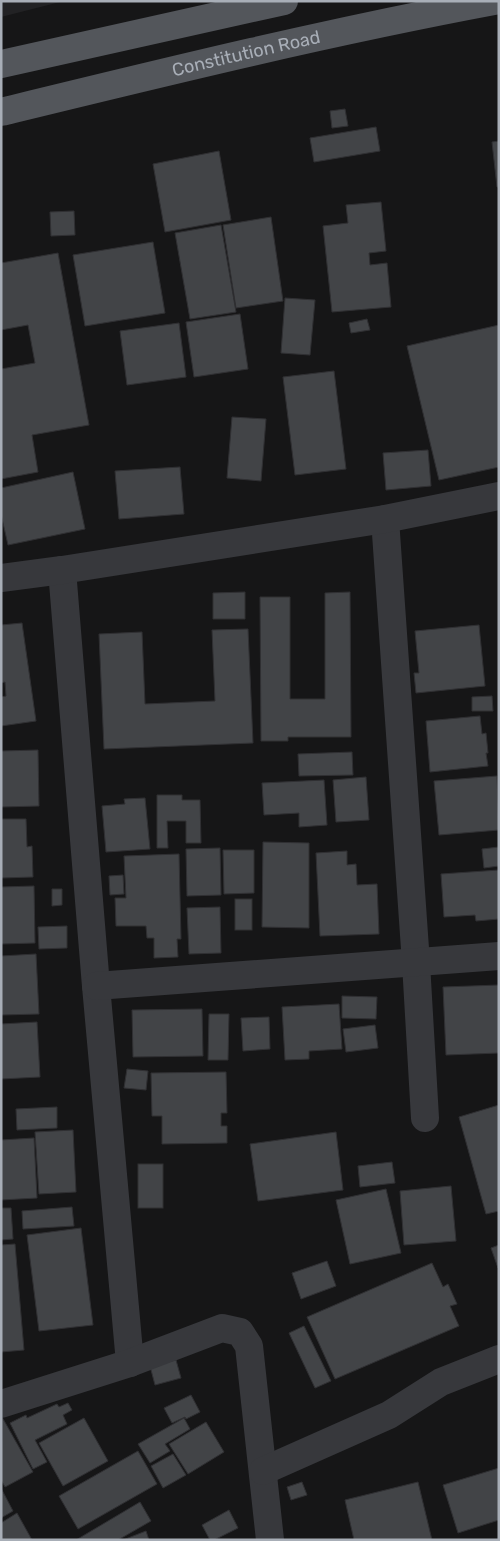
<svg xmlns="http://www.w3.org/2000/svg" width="500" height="1541" font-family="Rubik,sans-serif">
	<rect width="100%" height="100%" fill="#161617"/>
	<path fill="#222224" d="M1,1H64L1,17Z"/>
	<g fill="#424447" stroke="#303033">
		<path d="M345,109L348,126L332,128L330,111Z"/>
		<path d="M376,127L380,151L314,162L310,138Z"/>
		<path d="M499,141V187H497L492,142Z"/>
		<path d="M219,151L231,220L165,232L153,164Z"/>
		<path d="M381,202L386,251L369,253L370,265L387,263L391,307L332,312L323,226L348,223L346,205Z"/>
		<path d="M74,211L75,235L51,236L50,212Z"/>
		<path d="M271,217L283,301L236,308L223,225Z"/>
		<path d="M221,225L236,312L190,319L175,233Z"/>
		<path d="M153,242L165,313L85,326L73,255Z"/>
		<path d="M58,253L89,425L32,435L38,472L1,479V369L35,363L28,325L1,330V263Z"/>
		<path d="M285,298L315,300L310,355L281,353Z"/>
		<path d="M240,314L248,369L194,377L186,322Z"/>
		<path d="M367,319L370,330L351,333L349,323Z"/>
		<path d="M179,323L186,377L127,385L120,331Z"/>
		<path d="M499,325V467L439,480L407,346Z"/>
		<path d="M334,371L346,469L295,475L283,377Z"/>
		<path d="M232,417L266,419L261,481L227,478Z"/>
		<path d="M428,450L431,486L386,490L383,453Z"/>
		<path d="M180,467L184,514L119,519L115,471Z"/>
		<path d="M73,472L85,529L8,545L1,514V488Z"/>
		<path d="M245,592V619H213V593Z"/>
		<path d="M350,592L351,737H288V741H261L260,597H290V699H325V593Z"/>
		<path d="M22,623L36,721L1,726V697L6,696L5,682L1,683V625Z"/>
		<path d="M479,625L485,686L416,693L414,673H419L415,631Z"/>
		<path d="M248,629L253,743L104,749L99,634L142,632L145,704L215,701L212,630Z"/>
		<path d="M492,696L493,711H472V697Z"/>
		<path d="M480,716L482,734L486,733L488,753H486L488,766L430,772L426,721Z"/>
		<path d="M38,750L39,806L1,807V751Z"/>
		<path d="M352,752L353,775L299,776L298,754Z"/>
		<path d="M497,776L499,830L439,835L434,781Z"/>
		<path d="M366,777L369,820L336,822L333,780Z"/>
		<path d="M324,780L327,825L299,827V813L264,815L262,783Z"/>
		<path d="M157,795H182V800H200L201,843H186V821H167L168,848H157Z"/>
		<path d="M145,798L150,849L106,852L102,806L125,804L124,799Z"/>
		<path d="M1,819H26L27,847L32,846L33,877L1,878Z"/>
		<path d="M263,842L309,843V928L262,927Z"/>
		<path d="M499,847V866L484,868L482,849Z"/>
		<path d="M220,848L221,895L187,896L186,849Z"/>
		<path d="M223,850H254V893L224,894Z"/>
		<path d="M347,851V865L356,864L357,885L377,884L379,934L320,936L316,853Z"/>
		<path d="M179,854L181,939H177L178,957L154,958V938H147L146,926H116L115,898H126L124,856Z"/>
		<path d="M499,870V919L476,921L475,915L444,917L441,874Z"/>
		<path d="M123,875L124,894L110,895L109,876Z"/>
		<path d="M34,886L35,943L1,944V887Z"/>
		<path d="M52,889H62V905L52,906Z"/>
		<rect x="235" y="899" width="17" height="31"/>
		<path d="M220,907L221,953L189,954L187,908Z"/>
		<path d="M67,926V948L39,949L38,927Z"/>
		<path d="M36,954L39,1014L1,1015V956Z"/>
		<path d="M499,985V1053L446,1055L443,987Z"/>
		<path d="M342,996L377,997L376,1019L342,1018Z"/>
		<path d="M339,1004L342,1049L309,1051V1059L285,1060L282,1007Z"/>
		<path d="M202,1009L203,1056L133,1057L132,1010Z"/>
		<path d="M209,1014H229L228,1060H208Z"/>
		<path d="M269,1017L270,1049L243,1051L241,1018Z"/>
		<path d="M37,1022L40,1077L1,1079V1024Z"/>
		<path d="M375,1025L378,1048L346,1052L343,1029Z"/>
		<path d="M127,1069L148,1071L146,1090L124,1088Z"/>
		<path d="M226,1072L227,1113H221V1126H227V1143L162,1144V1116H152L151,1073Z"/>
		<path d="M499,1105V1211L486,1214L459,1117Z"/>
		<path d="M57,1107V1128L17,1130L16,1109Z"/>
		<path d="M73,1130L76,1192L39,1194L35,1132Z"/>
		<path d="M336,1132L343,1190L258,1201L250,1144Z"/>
		<path d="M34,1138L37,1198L1,1200V1140Z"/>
		<path d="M392,1162L395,1183L360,1187L358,1166Z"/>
		<rect x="138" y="1164" width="25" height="44"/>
		<path d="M451,1186L456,1241L404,1245L400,1191Z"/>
		<path d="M386,1189L401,1253L350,1264L336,1200Z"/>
		<path d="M72,1207L74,1226L23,1229L22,1211Z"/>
		<path d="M1,1208H11L13,1239L1,1240Z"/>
		<path d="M81,1228L93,1325L39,1331L27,1235Z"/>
		<path d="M15,1244L24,1350L1,1352V1245Z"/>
		<path d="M499,1245V1268H498L491,1248Z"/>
		<path d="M327,1261L336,1286L301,1299L292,1273Z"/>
		<path d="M432,1263L443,1287L448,1284L457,1304L450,1306L459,1326L335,1379L307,1317Z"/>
		<path d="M304,1326L331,1381L315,1388L289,1333Z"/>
		<path d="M176,1360L181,1378L155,1385L150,1366Z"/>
		<path d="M191,1395L200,1412L186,1419L185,1417L172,1423L164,1408Z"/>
		<path d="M68,1403L72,1410L63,1415L67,1424L35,1440L47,1462L33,1469L10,1423L26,1415L27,1418L57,1404L59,1407Z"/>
		<path d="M2,1417L33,1472L5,1487L1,1480Z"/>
		<path d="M84,1418L108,1461L63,1486L39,1443Z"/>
		<path d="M184,1418L190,1429L165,1444L170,1451L150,1463L138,1444Z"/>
		<path d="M206,1422L224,1452L188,1474L169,1444Z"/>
		<path d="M138,1451L157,1484L78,1529L59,1496Z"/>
		<path d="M173,1454L186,1475L163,1488L151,1466Z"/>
		<path d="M499,1468V1520L458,1533L443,1485Z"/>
		<path d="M302,1482L307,1495L291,1500L287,1487Z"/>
		<path d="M418,1482L432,1540H354L345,1500Z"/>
		<path d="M1,1488L13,1511L1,1518Z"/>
		<path d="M140,1502L151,1521L118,1540H76Z"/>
		<path d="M229,1510L238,1528L214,1540H210L202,1525Z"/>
		<path d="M17,1513L32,1540H1V1523Z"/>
		<path d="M146,1531L149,1540H123Z"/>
	</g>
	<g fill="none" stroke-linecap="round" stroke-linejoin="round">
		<g stroke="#37383c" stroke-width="28">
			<path d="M385,519L416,963L425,1118"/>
			<path d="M62,570L96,986L130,1363"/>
			<path d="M1,578L62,570L385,519L499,496"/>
			<path d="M96,986L499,956"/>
			<path d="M1,1404L130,1363L222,1328L240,1332L249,1346L270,1540"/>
			<path d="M263,1471L389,1415L441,1382L499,1359"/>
		</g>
		<g stroke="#53565b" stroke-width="28">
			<path d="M1,64L284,1"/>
			<path id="s1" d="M1,112C165,72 328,32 494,1"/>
		</g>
	</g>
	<g text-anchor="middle" stroke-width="4.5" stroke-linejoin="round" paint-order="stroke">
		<g font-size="18" fill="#a8aeb7" stroke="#111112">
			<text dy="6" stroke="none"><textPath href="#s1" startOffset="252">Constitution Road</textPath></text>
		</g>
	</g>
	<rect width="500" height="1541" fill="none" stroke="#a8aeb7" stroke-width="5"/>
</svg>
